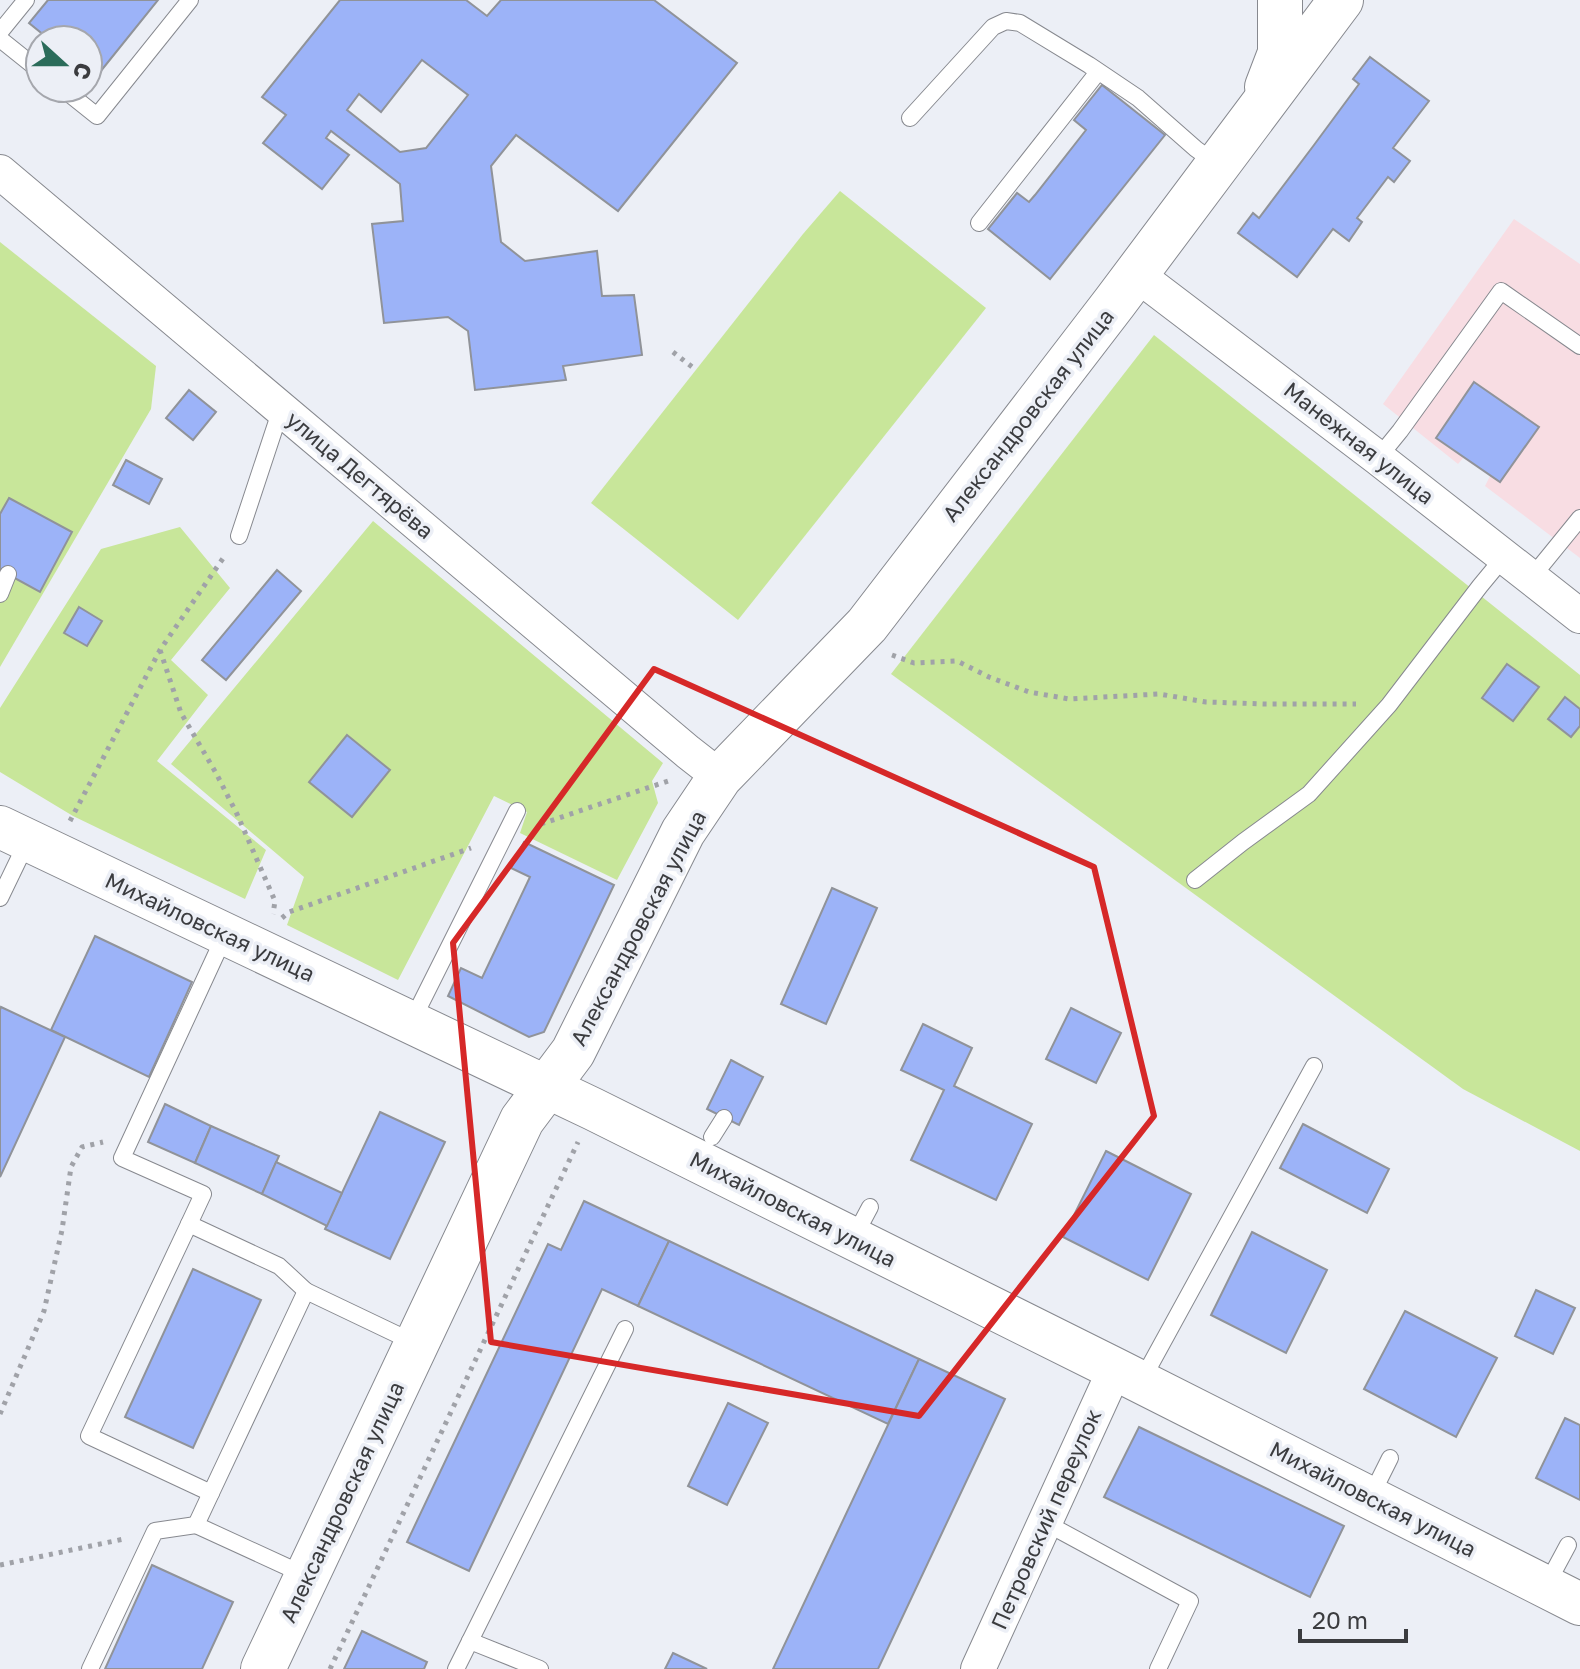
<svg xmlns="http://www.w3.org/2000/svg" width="1580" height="1669" font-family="'Golos Text',sans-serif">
	<rect width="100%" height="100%" fill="#eceff6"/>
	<path fill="#f8dde3" d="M1514,219L1580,264V558L1485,486L1490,476L1463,458L1458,464L1383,404Z"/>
	<g fill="#c8e69a">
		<path d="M840,191L986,308L738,620L591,503L803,234Z"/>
		<path d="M0,242L156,366L151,409L0,667Z"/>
		<path d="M1154,335L1580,675V1151L1463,1089L891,674Z"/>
		<path d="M373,521L663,763L652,781L658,803L617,880L520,833L527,812L494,796L398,980L287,925L304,877L171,764Z"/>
		<path d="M180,527L230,588L171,660L208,695L157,761L266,850L245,899L73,816L0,772V708L101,549Z"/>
	</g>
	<g fill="#9cb3f8" stroke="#909399" stroke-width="2" fill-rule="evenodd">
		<path d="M48,0H158L96,77L88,71V40H50L29,23Z"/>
		<path d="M340,0H466L487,16L501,0H654L737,63L618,211L516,135L491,166L501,242L525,261L597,251L602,296L634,295L642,355L563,366L566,380L475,390L468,331L448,317L384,323L372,224L403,221L400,184L331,131L326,138L349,155L322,189L263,143L286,115L262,97ZM422,60L468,95L426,148L400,152L347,110L359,94L381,112Z"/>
		<path d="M1370,57L1429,101L1393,148L1410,161L1394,182L1388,177L1357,218L1362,222L1349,241L1333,229L1297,277L1238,233L1253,213L1259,218L1314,145L1359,84L1353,79Z"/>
		<path d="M1102,85L1165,135L1050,279L988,229L1017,193L1029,202L1035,195L1086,130L1074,120Z"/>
		<path d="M1474,382L1539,427L1500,482L1436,438Z"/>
		<path d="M189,390L216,412L193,440L166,418Z"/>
		<path d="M126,460L162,479L149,504L113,485Z"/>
		<path d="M9,498L72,532L40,592L0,570V514Z"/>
		<path d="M277,570L301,591L226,680L202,660Z"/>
		<path d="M79,607L102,621L87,646L64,633Z"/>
		<path d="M1507,664L1539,687L1513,721L1482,698Z"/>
		<path d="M1565,697L1580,709V726L1571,737L1548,719Z"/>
		<path d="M347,735L390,770L352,817L309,782Z"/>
		<path d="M524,842L614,885L544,1032L529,1037L448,996L461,968L482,978L530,877L511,868Z"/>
		<path d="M832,888L877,908L826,1024L781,1004Z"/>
		<path d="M95,936L192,982L149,1077L51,1030Z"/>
		<path d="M1,1007L65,1037L0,1177V1010Z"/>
		<path d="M1071,1008L1121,1033L1096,1083L1046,1059Z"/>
		<path d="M923,1024L972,1048L954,1086L1032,1124L996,1200L911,1160L944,1090L901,1070Z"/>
		<path d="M731,1060L763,1077L739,1125L707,1109Z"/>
		<path d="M165,1104L211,1126L195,1163L148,1142Z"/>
		<path d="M380,1112L445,1142L390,1259L325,1229Z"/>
		<path d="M1303,1124L1389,1169L1367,1213L1280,1168Z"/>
		<path d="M211,1126L279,1156L262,1194L195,1163Z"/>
		<path d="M1106,1151L1191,1194L1148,1280L1063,1237Z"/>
		<path d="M276,1162L342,1193L327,1226L262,1194Z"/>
		<path d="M584,1201L669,1241L638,1306L602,1289L469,1571L407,1542L548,1244L561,1250Z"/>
		<path d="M1252,1232L1327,1270L1286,1353L1211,1315Z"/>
		<path d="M669,1241L919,1359L888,1424L638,1306Z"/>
		<path d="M193,1269L261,1300L193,1448L125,1417Z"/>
		<path d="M1536,1290L1575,1308L1553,1354L1515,1336Z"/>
		<path d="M1405,1311L1497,1358L1456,1437L1364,1389Z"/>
		<path d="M919,1359L1005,1399L878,1669H773Z"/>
		<path d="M728,1403L768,1423L727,1505L688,1486Z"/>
		<path d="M1565,1418L1580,1425V1500L1536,1478Z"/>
		<path d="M1139,1427L1344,1526L1310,1597L1104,1497Z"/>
		<path d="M152,1565L233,1602L202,1669H105Z"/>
		<path d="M362,1631L427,1662L424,1669H344Z"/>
		<path d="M673,1653L707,1669H665Z"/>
	</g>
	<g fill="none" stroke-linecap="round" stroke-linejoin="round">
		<defs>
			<g id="service">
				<path d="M0,32L26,0"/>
				<path d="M0,39L40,71"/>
				<path d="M62,88L97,116L190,0"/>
				<path d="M910,118L993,27L1006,21L1020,23L1089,65L1138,98L1196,149L1217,164"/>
				<path d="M979,223L1098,72"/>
				<path d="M1378,458L1400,431L1501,291L1580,346"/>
				<path d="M239,536L281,409"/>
				<path d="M1532,577L1580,518"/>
				<path d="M0,594L8,574"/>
				<path d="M1195,880L1243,842L1309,794L1389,705L1480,586L1504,557"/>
				<path d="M0,898L27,842"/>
				<path d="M412,1021L517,811"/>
				<path d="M712,1137L724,1118"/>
				<path d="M189,1224L203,1194L122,1158L225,935"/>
				<path d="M854,1237L870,1207"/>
				<path d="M1142,1380L1314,1066"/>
				<path d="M211,1493L89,1436L189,1224L279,1266L306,1291"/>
				<path d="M1371,1496L1390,1458"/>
				<path d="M1044,1522L1190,1601L1158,1669"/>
				<path d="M307,1576L196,1525L211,1493L306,1291L415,1343"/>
				<path d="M1546,1586L1568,1545"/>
				<path d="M90,1669L155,1531L196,1525"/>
				<path d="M456,1669L470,1641"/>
				<path d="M540,1669L470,1641L625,1329"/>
			</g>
			<g id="minor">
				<path d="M0,172L688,752L720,777"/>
				<path d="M1136,274L1378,458L1580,616"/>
				<path d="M978,1669L1115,1369"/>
			</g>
			<path id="tertiary" d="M0,827L593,1109L1115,1369L1580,1604"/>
			<g id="secondary">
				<path d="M1267,87L1280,53V0"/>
				<path d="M263,1669L522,1120L573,1052L683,832L720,777L867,625L1115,302L1341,0"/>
			</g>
		</defs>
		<use href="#service" stroke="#87898f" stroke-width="18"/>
		<use href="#minor" stroke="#87898f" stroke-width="36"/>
		<use href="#tertiary" stroke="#87898f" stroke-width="44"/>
		<use href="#secondary" stroke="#87898f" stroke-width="46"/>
		<g stroke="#a0a2a8" stroke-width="5" stroke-dasharray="4 6" stroke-linecap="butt">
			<path d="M673,352L696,370"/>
			<path d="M160,650L181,713L216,773L237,814L275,901L273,914"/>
			<path d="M892,655L914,663L957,661L989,677L1029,692L1069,699L1159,694L1206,702L1265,704H1356"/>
			<path d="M70,821L160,650L226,554"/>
			<path d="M541,824L668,781"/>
			<path d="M282,918L289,912L471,848"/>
			<path d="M0,1414L44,1311L62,1230L71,1167L82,1147L103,1142"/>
			<path d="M0,1565L124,1539"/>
			<path d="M330,1669L578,1142"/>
		</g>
		<use href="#service" stroke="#fff" stroke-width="16"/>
		<use href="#minor" stroke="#fff" stroke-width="34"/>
		<use href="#tertiary" stroke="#fff" stroke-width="42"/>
		<use href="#secondary" stroke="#fff" stroke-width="44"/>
	</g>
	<path fill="none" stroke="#d62828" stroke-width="6" stroke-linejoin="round" d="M654,669L1094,867L1154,1116L919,1416L491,1342L453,943Z"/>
	<g text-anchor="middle" stroke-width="7" stroke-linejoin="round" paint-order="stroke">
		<g font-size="22" fill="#3b3c3f" stroke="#eceff6">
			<text transform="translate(1028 415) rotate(-52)" y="8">Александровская улица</text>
			<text transform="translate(1359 443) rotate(38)" y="8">Манежная улица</text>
			<text transform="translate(360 475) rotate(40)" y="8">улица Дегтярёва</text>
			<text transform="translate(210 927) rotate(25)" y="8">Михайловская улица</text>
			<text transform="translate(638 928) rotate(-62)" y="8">Александровская улица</text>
			<text transform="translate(793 1209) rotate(27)" y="8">Михайловская улица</text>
			<text transform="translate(1373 1499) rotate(27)" y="8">Михайловская улица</text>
			<text transform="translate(342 1502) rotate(-65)" y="8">Александровская улица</text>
			<text transform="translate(1046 1519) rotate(-66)" y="8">Петровский переулок</text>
		</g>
	</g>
	<g transform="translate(64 64) rotate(111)"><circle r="38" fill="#eceff6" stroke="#a5a7ad" stroke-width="2"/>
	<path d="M0-6L14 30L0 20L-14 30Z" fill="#2b6c5a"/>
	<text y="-12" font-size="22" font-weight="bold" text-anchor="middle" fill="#3b3c3f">С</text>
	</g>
	<path d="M1300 1629v12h106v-12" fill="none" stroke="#3b3c3f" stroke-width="4"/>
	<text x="1312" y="1629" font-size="24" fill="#3b3c3f" stroke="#eceff6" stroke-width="6" paint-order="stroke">20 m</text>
</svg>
